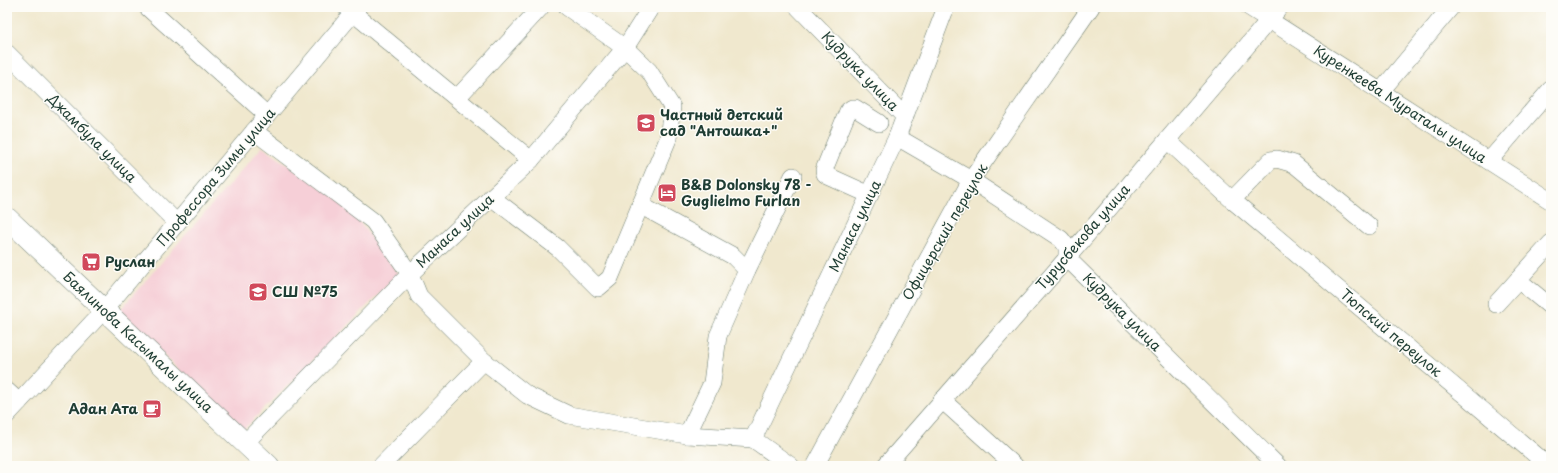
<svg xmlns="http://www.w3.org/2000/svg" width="1558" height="473" font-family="'Playpen Sans',sans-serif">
	<rect width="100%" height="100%" fill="#fdfcf7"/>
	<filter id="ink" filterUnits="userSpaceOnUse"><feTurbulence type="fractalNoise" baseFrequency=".025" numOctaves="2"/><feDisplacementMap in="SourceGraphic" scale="8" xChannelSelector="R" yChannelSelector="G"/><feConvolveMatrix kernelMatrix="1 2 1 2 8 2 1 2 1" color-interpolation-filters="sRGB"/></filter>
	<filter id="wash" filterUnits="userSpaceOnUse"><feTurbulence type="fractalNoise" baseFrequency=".012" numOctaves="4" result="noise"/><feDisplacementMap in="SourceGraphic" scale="16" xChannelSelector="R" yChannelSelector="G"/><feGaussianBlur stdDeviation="0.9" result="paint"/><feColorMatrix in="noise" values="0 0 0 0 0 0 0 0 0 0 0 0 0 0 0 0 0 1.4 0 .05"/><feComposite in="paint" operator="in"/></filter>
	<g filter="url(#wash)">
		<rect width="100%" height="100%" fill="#f0e8ce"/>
		<path fill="#f6cfd7" d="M262,147L345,203L399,274L241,432L119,311Z"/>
	</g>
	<g filter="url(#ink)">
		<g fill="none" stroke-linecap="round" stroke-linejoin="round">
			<defs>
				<g id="minor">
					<path d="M147,7L267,115"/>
					<path d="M346,7L531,160"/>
					<path d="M798,7L905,117"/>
					<path d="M1249,7L1551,201"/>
					<path d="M7,53L177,223"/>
					<path d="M1381,91L1451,7"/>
					<path d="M457,98L541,7"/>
					<path d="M254,131L373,221L410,274L419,296L484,361L527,395L569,415L687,435L753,439"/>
					<path d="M897,137L971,180L1061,239L1067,247V258L1278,466"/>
					<path d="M1167,140L1232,200L1549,466"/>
					<path d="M1489,161L1551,89"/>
					<path d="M870,195L828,176L825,174L824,170L848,111L852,108H855L879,123"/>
					<path d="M491,197L558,248L598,288L610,278L668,139L672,107L649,71L625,48L567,7"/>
					<path d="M1232,200L1271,160L1277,159L1294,164L1369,226"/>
					<path d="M640,205L733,256L747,270"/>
					<path d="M1518,280L1551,307"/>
					<path d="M1496,304L1551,243"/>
					<path d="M7,391L19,402"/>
					<path d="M942,400L1015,466"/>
					<path d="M7,415L104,310L358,7"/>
					<path d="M687,435L712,383L718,336L747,270L793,176"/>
					<path d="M245,443L410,274L531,160L625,48L651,7"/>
					<path d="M381,466L484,361"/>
					<path d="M791,466L753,439L897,137L946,7"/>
					<path d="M815,466L971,180L1091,7"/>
					<path d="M885,466L1067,258L1280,7"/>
				</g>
				<path id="major" d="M7,218L269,466"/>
			</defs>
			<use href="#minor" stroke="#68796a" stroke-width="18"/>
			<use href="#major" stroke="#68796a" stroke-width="22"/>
			<use href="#minor" stroke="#fff" stroke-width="17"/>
			<use href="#major" stroke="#fff" stroke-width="21"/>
		</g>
	</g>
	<defs>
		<symbol id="school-square" viewBox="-11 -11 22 22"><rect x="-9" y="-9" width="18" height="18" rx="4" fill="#d1495b" stroke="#fdfcf7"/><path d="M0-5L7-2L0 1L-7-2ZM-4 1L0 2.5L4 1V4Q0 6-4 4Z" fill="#fff"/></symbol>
		<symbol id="hotel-square" viewBox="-11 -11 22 22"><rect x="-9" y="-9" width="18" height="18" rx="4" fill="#d1495b" stroke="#fdfcf7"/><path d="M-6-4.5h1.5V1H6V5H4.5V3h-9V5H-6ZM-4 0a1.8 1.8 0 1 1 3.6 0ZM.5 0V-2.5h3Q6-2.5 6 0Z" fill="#fff"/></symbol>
		<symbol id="supermarket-square" viewBox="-11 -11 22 22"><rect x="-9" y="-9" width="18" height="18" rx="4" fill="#d1495b" stroke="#fdfcf7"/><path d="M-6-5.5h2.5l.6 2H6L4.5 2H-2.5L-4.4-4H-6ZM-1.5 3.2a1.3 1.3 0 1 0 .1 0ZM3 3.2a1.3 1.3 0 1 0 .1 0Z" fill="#fff"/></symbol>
		<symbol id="cafe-square" viewBox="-11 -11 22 22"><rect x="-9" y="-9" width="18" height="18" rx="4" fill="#d1495b" stroke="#fdfcf7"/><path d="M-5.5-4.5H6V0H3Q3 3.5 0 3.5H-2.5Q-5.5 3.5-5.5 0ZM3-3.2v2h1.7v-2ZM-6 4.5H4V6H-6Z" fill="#fff"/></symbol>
	</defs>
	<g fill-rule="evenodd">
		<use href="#school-square" x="635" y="112" width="22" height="22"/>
		<use href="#hotel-square" x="656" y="182" width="22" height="22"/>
		<use href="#supermarket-square" x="80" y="251" width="22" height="22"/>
		<use href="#school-square" x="247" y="281" width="22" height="22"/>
		<use href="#cafe-square" x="141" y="398" width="22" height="22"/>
	</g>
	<g text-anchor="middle" stroke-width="3" stroke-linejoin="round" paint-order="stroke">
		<g font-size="14" fill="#1f3d34" stroke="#fdfcf7">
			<text transform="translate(860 71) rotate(46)" y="5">Кудрука улица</text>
			<text transform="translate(1400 104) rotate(33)" y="5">Куренкеева Мураталы улица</text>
			<text transform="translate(92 138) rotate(45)" y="5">Джамбула улица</text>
			<text transform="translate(216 177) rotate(-50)" y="5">Профессора Зимы улица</text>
			<text transform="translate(855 226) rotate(-64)" y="5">Манаса улица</text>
			<text transform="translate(455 231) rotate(-43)" y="5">Манаса улица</text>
			<text transform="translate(945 232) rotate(-60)" y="5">Офицерский переулок</text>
			<text transform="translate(1083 237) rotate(-49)" y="5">Турусбекова улица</text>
			<text transform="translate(1122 312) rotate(45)" y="5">Кудрука улица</text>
			<text transform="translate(1391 333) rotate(40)" y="5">Тюпский переулок</text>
			<text transform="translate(138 342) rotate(43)" y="5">Баялинова Касымалы улица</text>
		</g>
		<g font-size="14" font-weight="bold" fill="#1f3d34" stroke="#fdfcf7" text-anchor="start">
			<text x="660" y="120">Частный детский<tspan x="660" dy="16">сад "Антошка+"</tspan></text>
			<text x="681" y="190">B&amp;B Dolonsky 78 -<tspan x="681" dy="16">Guglielmo Furlan</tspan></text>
			<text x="105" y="267">Руслан</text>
			<text x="272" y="297">СШ №75</text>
			<text x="138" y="414" text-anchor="end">Адан Ата</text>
		</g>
	</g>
	<rect width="1558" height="473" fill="none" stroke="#fdfcf7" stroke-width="24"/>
</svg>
